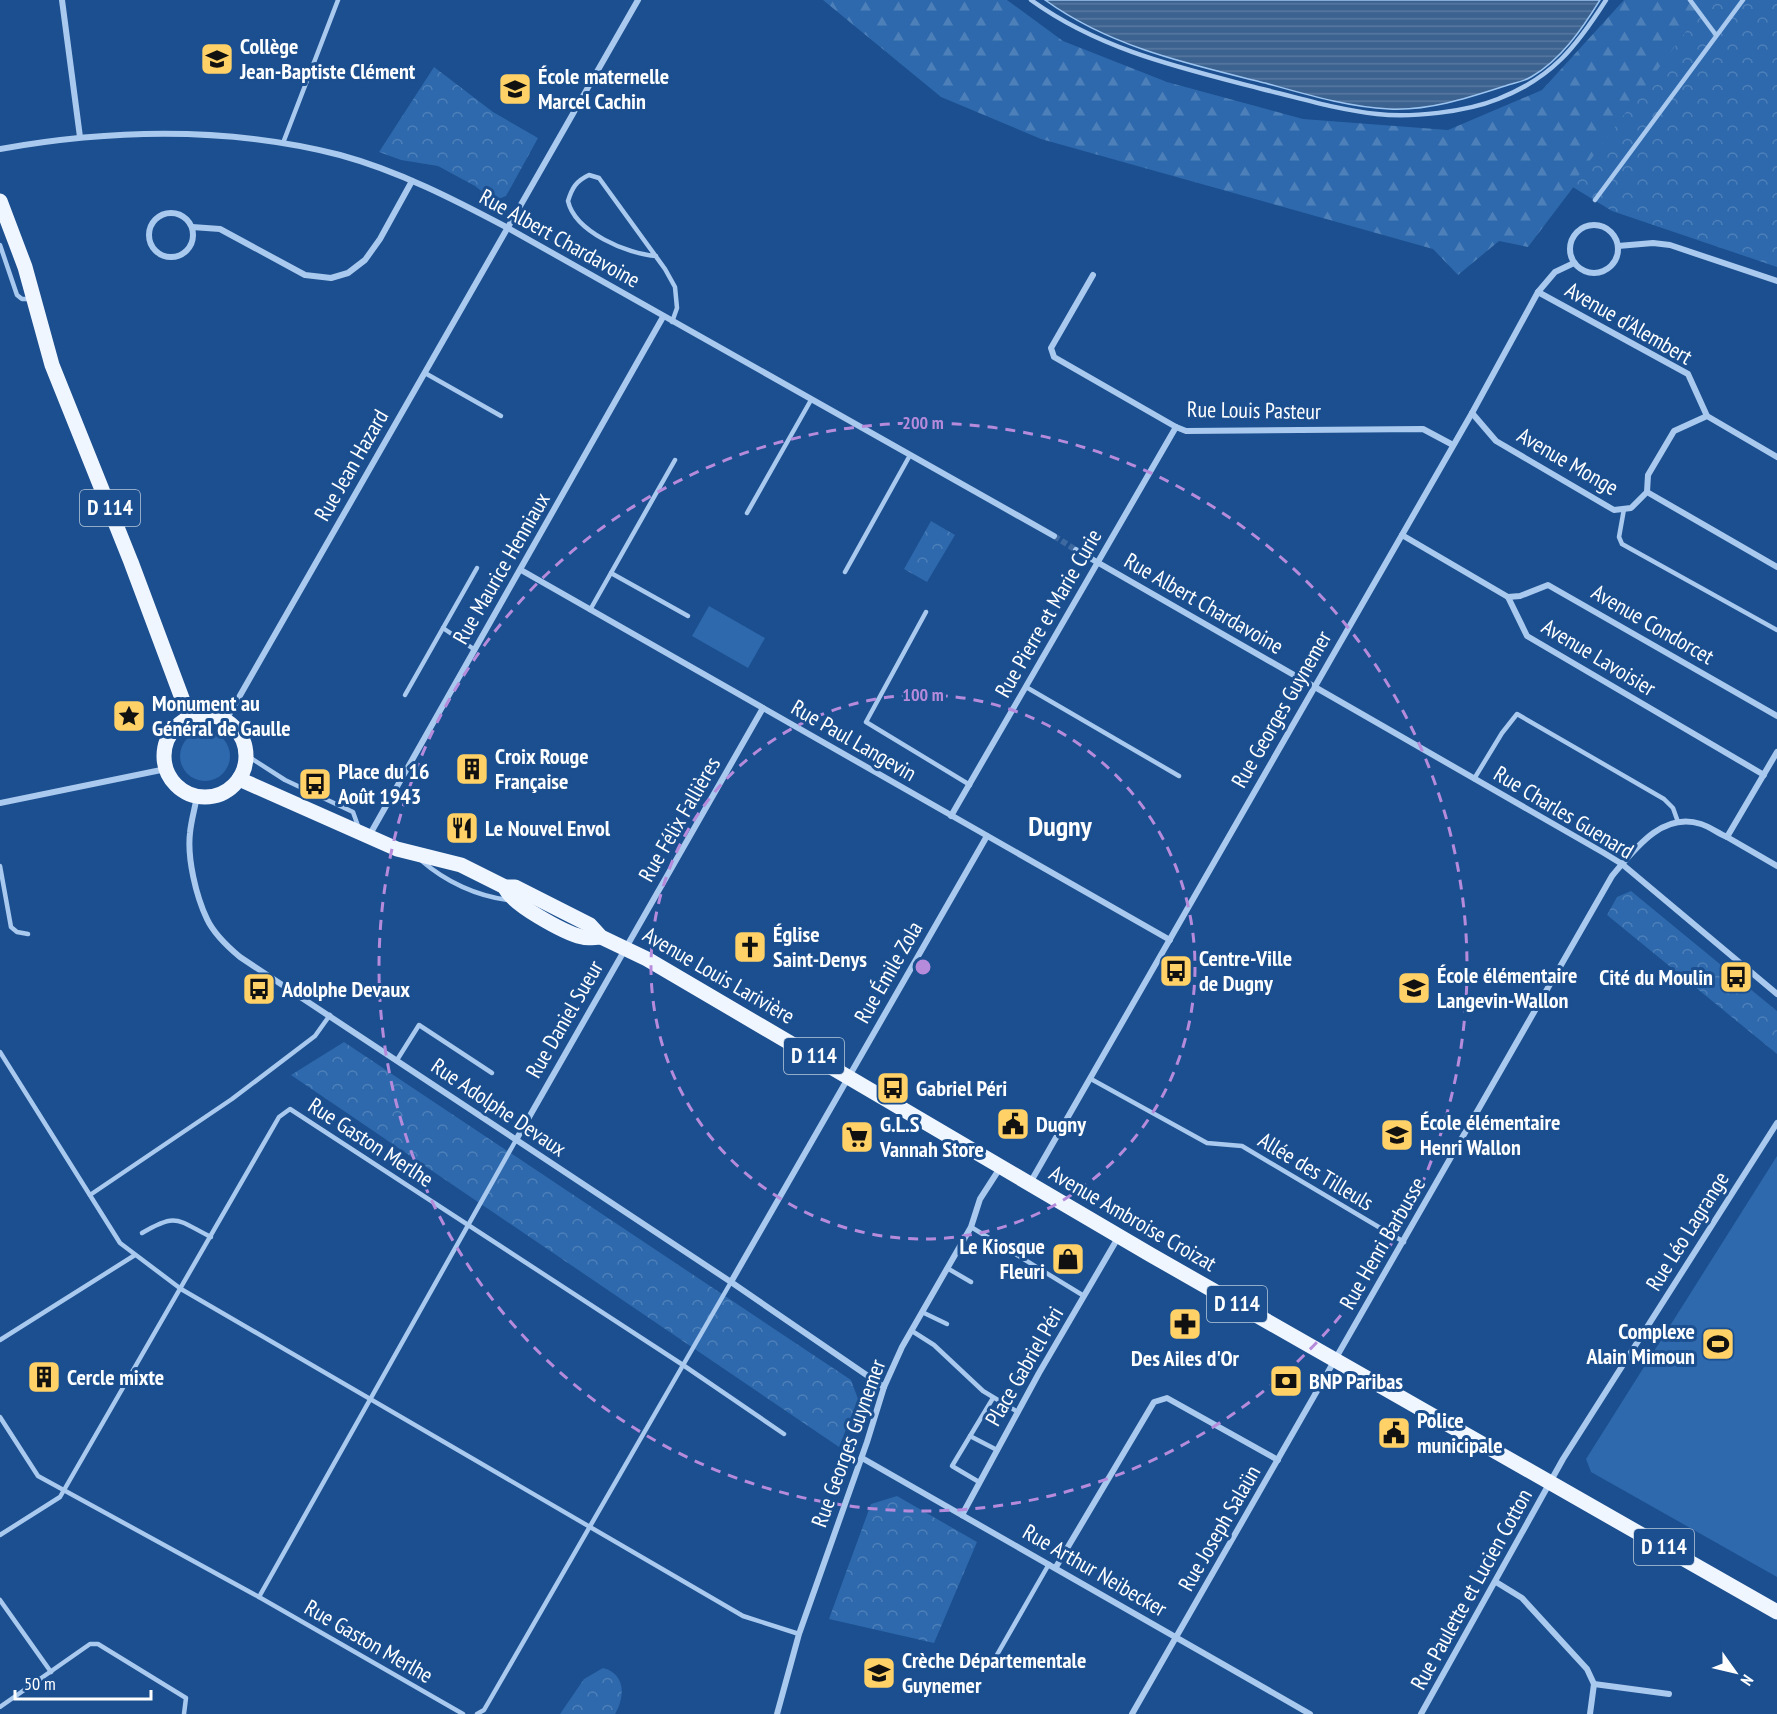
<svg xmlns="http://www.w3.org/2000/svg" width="1777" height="1714" font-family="'PT Sans Narrow',sans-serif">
	<defs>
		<pattern id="forest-firs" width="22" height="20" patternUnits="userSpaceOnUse" patternTransform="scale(1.5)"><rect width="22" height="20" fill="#2e69ad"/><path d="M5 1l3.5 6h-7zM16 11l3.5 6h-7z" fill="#4d80b9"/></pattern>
		<pattern id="park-crowns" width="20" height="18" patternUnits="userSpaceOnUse" patternTransform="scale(1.5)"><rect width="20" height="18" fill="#2e69ad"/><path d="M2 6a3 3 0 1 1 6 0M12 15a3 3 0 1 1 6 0" fill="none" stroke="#4d80b9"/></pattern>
		<pattern id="water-rules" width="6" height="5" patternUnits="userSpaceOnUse" patternTransform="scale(1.5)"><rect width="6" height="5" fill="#3c6290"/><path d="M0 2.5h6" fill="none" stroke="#597aa1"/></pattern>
	</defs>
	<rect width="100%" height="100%" fill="#1b4f8f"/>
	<g fill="#2e69ad">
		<path d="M709,606L765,638L748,668L692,636Z"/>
		<circle cx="205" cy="756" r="25"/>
		<path d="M1777,1156V1577L1591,1472L1586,1459Z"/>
	</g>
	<path fill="url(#forest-firs)" d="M823,0H1007L1063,41L1167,82L1303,119L1448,130L1542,90L1624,0H1777L1578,181L1528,247L1499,241L1458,275L1433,249L1041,139L941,97Z"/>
	<g fill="url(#park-crowns)">
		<path d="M1715,0H1777V267L1612,211L1571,186L1693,22Z"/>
		<path d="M434,67L493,112L538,138L506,196L494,201L475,186L438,166L401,160L379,152Z"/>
		<path d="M931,521L955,535L927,582L904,569Z"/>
		<path d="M1631,891L1777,1011V1054L1607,915L1617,897Z"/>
		<path d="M344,1042L851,1380L858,1399L839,1447L291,1075Z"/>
		<path d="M897,1496L977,1542L934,1643L829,1619L871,1504Z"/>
		<path d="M603,1668C626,1674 625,1697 615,1714H560L584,1679Z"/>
	</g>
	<path fill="url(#water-rules)" stroke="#9cc4f0" stroke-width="1.5" d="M1045,0H1600C1582,29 1561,60 1531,77C1523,82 1513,83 1505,86C1468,98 1429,111 1389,109C1347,107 1305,94 1265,83C1188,64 1110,47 1045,0Z"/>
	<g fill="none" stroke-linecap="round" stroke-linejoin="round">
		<path stroke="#3d69a0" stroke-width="6" stroke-dasharray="6 3" stroke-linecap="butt" d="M1054,536L1076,550"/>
		<g stroke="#a9c9ee" stroke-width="4.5">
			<path d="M1031,0C1100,50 1181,68 1262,89C1300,98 1338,110 1377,114C1411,118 1466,112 1498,99C1552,78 1576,47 1606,0"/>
			<path d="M1690,0L1716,35"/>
			<path d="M283,143L338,0"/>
			<path d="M1595,200L1743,0"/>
			<path d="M0,245L17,295L22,299H32"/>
			<path d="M656,256C627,254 575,232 568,201C572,188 576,181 589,175L599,178L665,269L675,287L677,308L672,322"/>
			<path d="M425,373L501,416"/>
			<path d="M1624,509L1619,537L1622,544L1777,630"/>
			<path d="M747,513L811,400"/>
			<path d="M845,572L909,457"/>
			<path d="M611,573L688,616"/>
			<path d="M590,610L675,460"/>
			<path d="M926,612L866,722L970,785"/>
			<path d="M475,650L443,628L477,568"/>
			<path d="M1026,687L1179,776"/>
			<path d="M405,695L443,628"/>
			<path d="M246,755L285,780L353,812L358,826"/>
			<path d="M1474,779L1502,733L1517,714L1664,799L1673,808L1678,822"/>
			<path d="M422,861C446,882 477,896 508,900"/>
			<path d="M0,866L11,927L17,932L28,934"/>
			<path d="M0,1052L120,1243L181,1289L743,1616L799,1634"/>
			<path d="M397,1060L419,1025L492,1073"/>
			<path d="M1091,1079L1207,1143L1242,1146L1404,1242"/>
			<path d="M90,1195L232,1099L315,1036L330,1015"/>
			<path d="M971,1227L1084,1296"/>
			<path d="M142,1233C177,1212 177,1220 211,1237"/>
			<path d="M947,1268L971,1282"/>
			<path d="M922,1312L947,1324"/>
			<path d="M912,1331L934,1345L983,1391L1018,1412"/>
			<path d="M0,1340L135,1255"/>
			<path d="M0,1417L38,1476L259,1597L463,1714"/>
			<path d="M970,1436L997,1450"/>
			<path d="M979,1482L952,1466L993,1398"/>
			<path d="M0,1535L60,1497L279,1117L290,1109L683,1365L784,1434"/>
			<path d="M259,1597L516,1140"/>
			<path d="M0,1600L51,1672"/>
			<path d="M994,1660L1049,1564"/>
			<path d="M0,1707L90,1644H98L186,1698L184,1714"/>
			<path d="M477,1714L484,1710L731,1282"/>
		</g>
		<g stroke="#a9c9ee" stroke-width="6">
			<path d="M62,0L80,137"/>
			<path d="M0,149C112,129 230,127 340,155C399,171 455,200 508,228L1054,536"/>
			<circle cx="171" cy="235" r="22"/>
			<circle cx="1594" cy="249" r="24"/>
			<path d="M192,227L220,229L305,275L331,278L348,273L365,260L380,239L412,181"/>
			<path d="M1618,246L1653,243L1670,245L1777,281"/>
			<path d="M1093,275L1051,348L1054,357L1176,427L1186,431L1423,429L1453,445"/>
			<path d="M1538,292L1688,374L1707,416L1777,457"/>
			<path d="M1472,413L1496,441L1614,510L1631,508L1647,492L1777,567"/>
			<path d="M1647,492L1648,475L1674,431L1707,416"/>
			<path d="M1402,535L1508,597L1527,636L1764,775"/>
			<path d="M1076,550L1604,853L1622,864L1777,994"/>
			<path d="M521,570L1170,940"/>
			<path d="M1508,597L1520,596L1548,585L1777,716"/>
			<path d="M226,720L638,0"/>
			<path d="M1777,752L1727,837L1777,866"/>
			<path d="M197,796C195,808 191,821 190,833C187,858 196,896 207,919C214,934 228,947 240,957L731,1282L884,1387"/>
			<path d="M0,803L166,769"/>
			<path d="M951,816L1176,427"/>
			<path d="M369,836L663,317"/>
			<path d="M516,1140L763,708"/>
			<path d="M1030,1183L1472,413L1538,292L1555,272L1574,263"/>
			<path d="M731,1282L987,836"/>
			<path d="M862,1458L1310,1714"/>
			<path d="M962,1515L1039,1373L1119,1236"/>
			<path d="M1056,1567L1154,1402L1167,1398L1278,1460"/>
			<path d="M1496,1582L1522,1598L1587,1669L1594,1684L1590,1714"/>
			<path d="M1594,1684L1669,1694"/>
			<path d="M777,1714L799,1634L867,1442L884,1387L902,1347L971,1227L980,1199L1000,1168"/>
			<path d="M1132,1714L1612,876C1634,850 1662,811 1701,824C1710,827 1718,833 1727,837"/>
			<path d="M1421,1714L1563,1459L1777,1123"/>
		</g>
		<g stroke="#f0f6ff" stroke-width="15">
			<path d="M0,201L25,267L52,365L131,562L189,717"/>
			<circle cx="205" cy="756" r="41"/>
			<path d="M239,779L397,849L461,865L505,887H515L590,925L601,937L647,959L1151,1255L1777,1612"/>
			<path d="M505,887C509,903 565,933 582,937C588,939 595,937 601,937"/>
		</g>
	</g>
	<g fill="none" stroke="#b68bdc" stroke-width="3" stroke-dasharray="10 8">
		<circle cx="923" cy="967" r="272"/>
		<circle cx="923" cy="967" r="544"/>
	</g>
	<defs>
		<symbol id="school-square" viewBox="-11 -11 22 22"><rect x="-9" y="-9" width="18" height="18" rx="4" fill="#ffd166" stroke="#1b4f8f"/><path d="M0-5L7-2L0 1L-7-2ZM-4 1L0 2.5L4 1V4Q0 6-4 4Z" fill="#111"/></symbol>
		<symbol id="sight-square" viewBox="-11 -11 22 22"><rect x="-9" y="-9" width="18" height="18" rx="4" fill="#ffd166" stroke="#1b4f8f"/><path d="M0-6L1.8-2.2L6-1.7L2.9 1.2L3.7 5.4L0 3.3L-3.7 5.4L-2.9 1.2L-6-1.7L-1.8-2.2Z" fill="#111"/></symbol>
		<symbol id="building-square" viewBox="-11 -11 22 22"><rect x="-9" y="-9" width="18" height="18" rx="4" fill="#ffd166" stroke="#1b4f8f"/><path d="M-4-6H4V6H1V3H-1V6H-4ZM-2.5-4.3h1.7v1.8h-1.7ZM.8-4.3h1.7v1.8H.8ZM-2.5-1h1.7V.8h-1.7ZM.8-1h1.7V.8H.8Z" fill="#111"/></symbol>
		<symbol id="bus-square" viewBox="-11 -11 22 22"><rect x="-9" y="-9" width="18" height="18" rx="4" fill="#ffd166" stroke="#1b4f8f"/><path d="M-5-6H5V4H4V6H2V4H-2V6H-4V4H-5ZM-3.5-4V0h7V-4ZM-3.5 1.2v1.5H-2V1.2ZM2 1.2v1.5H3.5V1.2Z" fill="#111"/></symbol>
		<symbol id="restaurant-square" viewBox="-11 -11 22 22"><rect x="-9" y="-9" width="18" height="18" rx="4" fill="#ffd166" stroke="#1b4f8f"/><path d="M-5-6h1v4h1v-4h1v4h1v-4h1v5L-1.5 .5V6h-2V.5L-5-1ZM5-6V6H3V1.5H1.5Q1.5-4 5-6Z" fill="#111"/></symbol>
		<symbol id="church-square" viewBox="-11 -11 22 22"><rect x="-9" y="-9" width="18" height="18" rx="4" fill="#ffd166" stroke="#1b4f8f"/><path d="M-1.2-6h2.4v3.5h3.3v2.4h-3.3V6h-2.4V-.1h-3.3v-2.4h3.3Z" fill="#111"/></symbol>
		<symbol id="civic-square" viewBox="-11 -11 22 22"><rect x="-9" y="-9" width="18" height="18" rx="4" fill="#ffd166" stroke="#1b4f8f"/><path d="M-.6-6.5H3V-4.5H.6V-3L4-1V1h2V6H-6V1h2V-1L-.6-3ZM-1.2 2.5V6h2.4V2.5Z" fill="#111"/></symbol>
		<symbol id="supermarket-square" viewBox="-11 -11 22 22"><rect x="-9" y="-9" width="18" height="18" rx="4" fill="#ffd166" stroke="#1b4f8f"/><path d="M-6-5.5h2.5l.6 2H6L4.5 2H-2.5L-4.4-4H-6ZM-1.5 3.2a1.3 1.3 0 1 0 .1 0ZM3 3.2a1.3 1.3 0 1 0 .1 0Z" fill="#111"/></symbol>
		<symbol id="shop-square" viewBox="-11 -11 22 22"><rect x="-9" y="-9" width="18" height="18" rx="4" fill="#ffd166" stroke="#1b4f8f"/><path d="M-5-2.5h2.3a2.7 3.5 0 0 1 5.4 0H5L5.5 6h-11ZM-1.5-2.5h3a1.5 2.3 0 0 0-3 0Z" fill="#111"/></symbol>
		<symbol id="pharmacy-square" viewBox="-11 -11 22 22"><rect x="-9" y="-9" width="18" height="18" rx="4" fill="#ffd166" stroke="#1b4f8f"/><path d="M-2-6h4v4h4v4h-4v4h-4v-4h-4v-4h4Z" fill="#111"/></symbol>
		<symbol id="stadium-square" viewBox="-11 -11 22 22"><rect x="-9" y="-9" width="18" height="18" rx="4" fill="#ffd166" stroke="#1b4f8f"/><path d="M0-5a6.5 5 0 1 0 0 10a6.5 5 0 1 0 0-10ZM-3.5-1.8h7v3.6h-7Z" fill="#111"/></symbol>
		<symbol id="bank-square" viewBox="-11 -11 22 22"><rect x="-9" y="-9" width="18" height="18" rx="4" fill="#ffd166" stroke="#1b4f8f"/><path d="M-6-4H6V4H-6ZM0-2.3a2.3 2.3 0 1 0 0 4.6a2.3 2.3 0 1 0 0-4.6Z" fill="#111"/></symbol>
	</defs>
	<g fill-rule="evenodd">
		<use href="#school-square" x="198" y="40" width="38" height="38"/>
		<use href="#school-square" x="496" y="70" width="38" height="38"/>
		<use href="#sight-square" x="110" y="697" width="38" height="38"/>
		<use href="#building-square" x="453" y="750" width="38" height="38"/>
		<use href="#bus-square" x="296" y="765" width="38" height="38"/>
		<use href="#restaurant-square" x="443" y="809" width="38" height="38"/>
		<use href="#church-square" x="731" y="928" width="38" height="38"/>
		<use href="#bus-square" x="1157" y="952" width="38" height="38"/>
		<use href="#bus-square" x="1717" y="958" width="38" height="38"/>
		<use href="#school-square" x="1395" y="969" width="38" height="38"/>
		<use href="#bus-square" x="240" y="970" width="38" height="38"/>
		<use href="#bus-square" x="874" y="1069" width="38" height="38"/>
		<use href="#civic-square" x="994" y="1105" width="38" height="38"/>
		<use href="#school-square" x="1378" y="1116" width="38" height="38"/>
		<use href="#supermarket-square" x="838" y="1118" width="38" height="38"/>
		<use href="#shop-square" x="1049" y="1240" width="38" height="38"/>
		<use href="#pharmacy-square" x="1166" y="1305" width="38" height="38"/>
		<use href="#stadium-square" x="1699" y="1325" width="38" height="38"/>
		<use href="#building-square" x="25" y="1358" width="38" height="38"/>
		<use href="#bank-square" x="1267" y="1362" width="38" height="38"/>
		<use href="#civic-square" x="1375" y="1414" width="38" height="38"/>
		<use href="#school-square" x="860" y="1654" width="38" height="38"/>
	</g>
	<g text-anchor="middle" stroke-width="6" stroke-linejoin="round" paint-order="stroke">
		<g fill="#1b4f8f" stroke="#bbcadd" stroke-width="1.5">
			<rect x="80" y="490" width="60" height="36" rx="4.5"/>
			<rect x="784" y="1038" width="60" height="36" rx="4.5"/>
			<rect x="1207" y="1286" width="60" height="36" rx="4.5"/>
			<rect x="1634" y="1529" width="60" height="36" rx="4.5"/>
		</g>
		<g font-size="21" font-weight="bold" fill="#fff">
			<text x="110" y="515">D 114</text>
			<text x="814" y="1063">D 114</text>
			<text x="1237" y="1311">D 114</text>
			<text x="1664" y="1554">D 114</text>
		</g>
		<g font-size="22" font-weight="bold" fill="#fff" stroke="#1b4f8f" text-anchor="start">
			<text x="240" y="54">Collège<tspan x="240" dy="25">Jean-Baptiste Clément</tspan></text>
			<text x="538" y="84">École maternelle<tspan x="538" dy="25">Marcel Cachin</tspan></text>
			<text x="152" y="711">Monument au<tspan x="152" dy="25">Général de Gaulle</tspan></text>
			<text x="495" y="764">Croix Rouge<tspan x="495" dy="25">Française</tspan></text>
			<text x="338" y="779">Place du 16<tspan x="338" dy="25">Août 1943</tspan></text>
			<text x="485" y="836">Le Nouvel Envol</text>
			<text x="773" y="942">Église<tspan x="773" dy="25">Saint-Denys</tspan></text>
			<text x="1199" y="966">Centre-Ville<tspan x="1199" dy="25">de Dugny</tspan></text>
			<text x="1437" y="983">École élémentaire<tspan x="1437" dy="25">Langevin-Wallon</tspan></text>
			<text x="1713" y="985" text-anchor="end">Cité du Moulin</text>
			<text x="282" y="997">Adolphe Devaux</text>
			<text x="916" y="1096">Gabriel Péri</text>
			<text x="1420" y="1130">École élémentaire<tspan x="1420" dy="25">Henri Wallon</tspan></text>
			<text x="880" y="1132">G.L.S<tspan x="880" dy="25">Vannah Store</tspan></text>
			<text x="1036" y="1132">Dugny</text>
			<text x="1045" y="1254" text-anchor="end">Le Kiosque<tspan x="1045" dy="25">Fleuri</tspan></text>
			<text x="1695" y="1339" text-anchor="end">Complexe<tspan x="1695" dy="25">Alain Mimoun</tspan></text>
			<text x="1185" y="1366" text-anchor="middle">Des Ailes d'Or</text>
			<text x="67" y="1385">Cercle mixte</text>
			<text x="1309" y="1389">BNP Paribas</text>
			<text x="1417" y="1428">Police<tspan x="1417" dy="25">municipale</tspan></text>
			<text x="902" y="1668">Crèche Départementale<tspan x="902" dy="25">Guynemer</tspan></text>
		</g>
		<g font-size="22" fill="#fff" stroke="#1b4f8f">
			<text transform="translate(560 238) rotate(29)" y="8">Rue Albert Chardavoine</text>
			<text transform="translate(1629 323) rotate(30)" y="8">Avenue d'Alembert</text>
			<text transform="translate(1254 410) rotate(1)" y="8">Rue Louis Pasteur</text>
			<text transform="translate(1568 461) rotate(30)" y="8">Avenue Monge</text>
			<text transform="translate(351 465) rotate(-60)" y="8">Rue Jean Hazard</text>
			<text transform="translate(501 568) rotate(-60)" y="8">Rue Maurice Henniaux</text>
			<text transform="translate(1204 603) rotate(30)" y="8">Rue Albert Chardavoine</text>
			<text transform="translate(1048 613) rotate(-60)" y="8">Rue Pierre et Marie Curie</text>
			<text transform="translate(1653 624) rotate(30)" y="8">Avenue Condorcet</text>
			<text transform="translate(1599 657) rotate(31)" y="8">Avenue Lavoisier</text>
			<text transform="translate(1281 709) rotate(-60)" y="8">Rue Georges Guynemer</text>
			<text transform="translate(854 740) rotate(30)" y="8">Rue Paul Langevin</text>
			<text transform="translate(1564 812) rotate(31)" y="8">Rue Charles Guenard</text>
			<text transform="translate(679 819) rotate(-60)" y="8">Rue Félix Fallières</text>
			<text transform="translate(888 972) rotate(-60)" y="8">Rue Émile Zola</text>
			<text transform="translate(719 975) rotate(30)" y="8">Avenue Louis Larivière</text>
			<text transform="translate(564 1019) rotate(-60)" y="8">Rue Daniel Sueur</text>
			<text transform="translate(499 1107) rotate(34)" y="8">Rue Adolphe Devaux</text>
			<text transform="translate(371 1142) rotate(33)" y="8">Rue Gaston Merlhe</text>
			<text transform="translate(1316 1171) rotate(31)" y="8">Allée des Tilleuls</text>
			<text transform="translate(1133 1218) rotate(30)" y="8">Avenue Ambroise Croizat</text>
			<text transform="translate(1687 1231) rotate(-58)" y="8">Rue Léo Lagrange</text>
			<text transform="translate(1382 1243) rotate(-60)" y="8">Rue Henri Barbusse</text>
			<text transform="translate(1024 1366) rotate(-60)" y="8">Place Gabriel Péri</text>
			<text transform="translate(848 1443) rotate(-70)" y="8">Rue Georges Guynemer</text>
			<text transform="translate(1219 1528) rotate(-60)" y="8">Rue Joseph Salaün</text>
			<text transform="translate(1095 1570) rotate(30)" y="8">Rue Arthur Neibecker</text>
			<text transform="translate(1471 1589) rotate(-61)" y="8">Rue Paulette et Lucien Cotton</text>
			<text transform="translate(369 1641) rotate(30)" y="8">Rue Gaston Merlhe</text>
		</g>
		<g font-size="28" font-weight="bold" fill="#fff" stroke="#1b4f8f">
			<text x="1060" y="836">Dugny</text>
		</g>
	</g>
	<circle cx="923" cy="967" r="9" fill="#b68bdc" stroke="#1b4f8f" stroke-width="3"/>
	<g font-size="18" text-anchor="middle" font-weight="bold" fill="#b68bdc" stroke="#1b4f8f" stroke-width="6" stroke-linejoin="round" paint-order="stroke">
		<text x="923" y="429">200 m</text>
		<text x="923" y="701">100 m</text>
	</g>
	<g transform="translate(1735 1672) rotate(124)" stroke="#1b4f8f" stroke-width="4.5" paint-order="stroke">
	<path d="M0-4.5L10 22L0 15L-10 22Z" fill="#ffffff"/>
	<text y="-9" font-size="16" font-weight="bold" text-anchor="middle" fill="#ffffff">N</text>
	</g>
	<path d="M15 1690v9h136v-9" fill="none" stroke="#ffffff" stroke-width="3"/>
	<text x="24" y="1690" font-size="18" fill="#ffffff" stroke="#1b4f8f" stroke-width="4.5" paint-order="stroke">50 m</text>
</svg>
